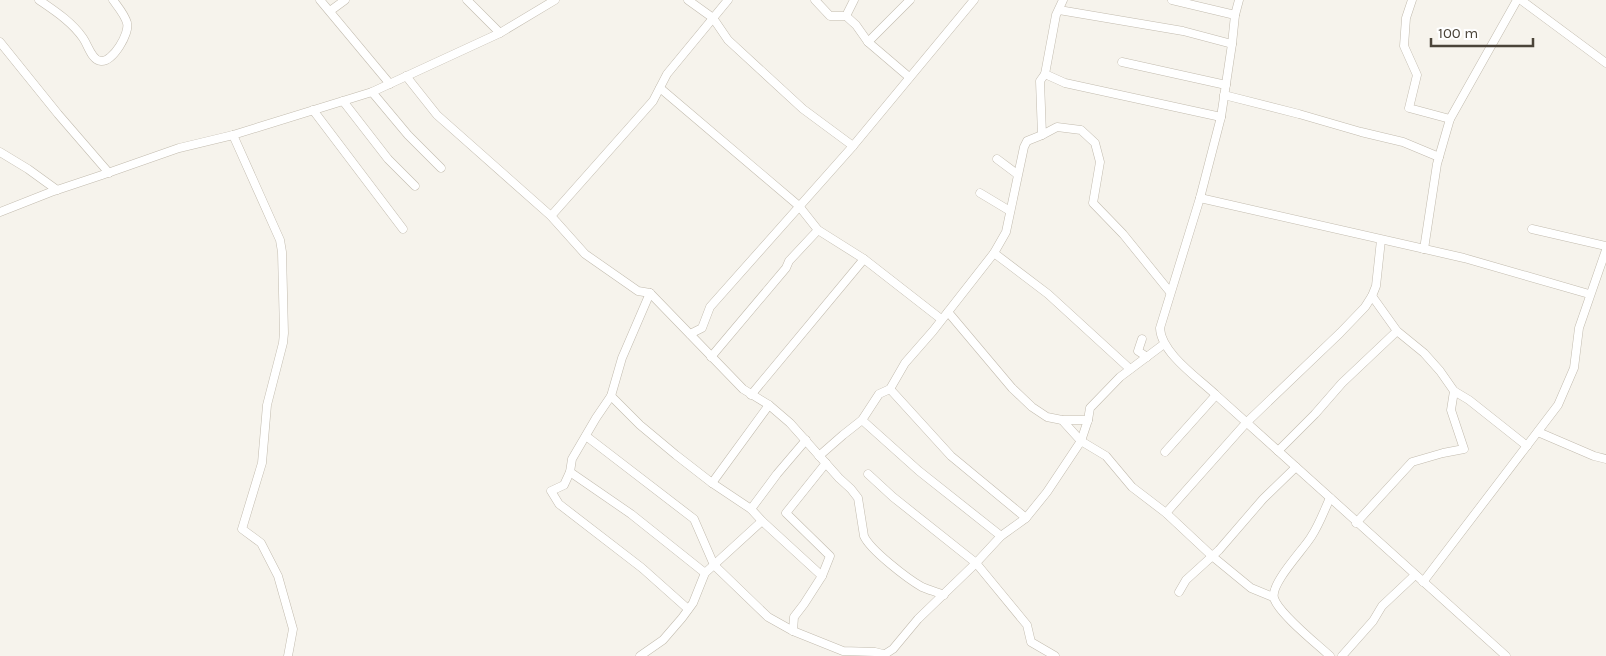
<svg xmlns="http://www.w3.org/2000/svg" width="1606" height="656" font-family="Karla,sans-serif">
	<rect width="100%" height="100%" fill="#f6f3ec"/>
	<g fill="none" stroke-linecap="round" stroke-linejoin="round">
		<defs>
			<g id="street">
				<path d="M39,0C55,11 72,22 83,38C88,45 92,61 101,61C113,62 130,33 127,23C125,15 118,7 113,0"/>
				<path d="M320,0L390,84"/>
				<path d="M467,0L500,33"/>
				<path d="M688,0L713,18L728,40L803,109L853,146"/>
				<path d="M815,0L830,16H846L856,25L868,42L909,77"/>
				<path d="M1063,0L1056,15L1045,74L1065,83L1221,117"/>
				<path d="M1172,0L1235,15"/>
				<path d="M1239,0L1235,15L1232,44L1221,117L1200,198L1160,328C1161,353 1198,378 1216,395L1506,656"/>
				<path d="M1412,0L1406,18L1404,46L1417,75L1409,108L1450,119"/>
				<path d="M1521,0L1606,63"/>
				<path d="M1059,10L1183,31L1232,44"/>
				<path d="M330,11L345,0"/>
				<path d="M846,16L854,0"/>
				<path d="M0,42L58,114L109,173"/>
				<path d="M868,42L910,0"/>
				<path d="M1122,62L1226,85"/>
				<path d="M1045,74L1040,81L1042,135L1057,127L1081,130L1095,143L1100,162L1093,203L1123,234L1170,292"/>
				<path d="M406,76L437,115L551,216L585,254L638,291L650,293L743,389L769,405L790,423L839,478L851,489L858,498L864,536C870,550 908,579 922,587C929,590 937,592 944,595"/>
				<path d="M660,88L799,206L818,230L864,259L941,319"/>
				<path d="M372,92L408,135L441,168"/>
				<path d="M1224,95L1299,114L1361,132L1403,142L1439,157"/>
				<path d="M343,101L388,159L415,186"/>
				<path d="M313,110L403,229"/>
				<path d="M233,135L280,240L282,252L284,333L283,343L267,405L262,463L242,529L261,543L278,576L293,629L288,656"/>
				<path d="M0,152L28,169L57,190"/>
				<path d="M997,159L1017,174"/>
				<path d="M980,193L1010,211"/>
				<path d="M1200,198L1464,258L1589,294"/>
				<path d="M0,212L51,192L102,175L179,148L233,135L372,92L500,33L555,0"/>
				<path d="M551,216L653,101L667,74L728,0"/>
				<path d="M1532,229L1606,246"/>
				<path d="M1424,249L1437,164L1450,119L1517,0"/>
				<path d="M994,253L1048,294L1130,369"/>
				<path d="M650,293L622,358L611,396L596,418L572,459L570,472L564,485L551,491L559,504L642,568L688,609"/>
				<path d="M1372,296L1397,331L1424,353L1440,371L1454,391L1469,400L1527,446"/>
				<path d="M948,312L1012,388L1032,407L1047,417L1062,420H1088"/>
				<path d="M690,334L702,328L710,307L853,146L974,0"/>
				<path d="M1142,339L1138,351L1147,357"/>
				<path d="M711,357L786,268L789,261L818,230"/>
				<path d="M890,389L951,456L1026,518"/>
				<path d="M751,395L864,259"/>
				<path d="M611,396L640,425L676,455L712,483L751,509L762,521L822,576"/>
				<path d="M862,420L919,471L1001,536"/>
				<path d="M1062,420L1081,441L1106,456L1132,487L1166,513L1212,556L1251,588L1273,597"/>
				<path d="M1538,432L1594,456L1606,459"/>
				<path d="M586,436L694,519L714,565L768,617L793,631L843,651L875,652L883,654"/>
				<path d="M1278,451L1315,414L1342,383L1397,331"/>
				<path d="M1165,452L1216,395"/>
				<path d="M819,456L843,435L862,420L879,394L890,389L905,363L933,331L994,253L1006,232L1024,147L1027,141L1042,135"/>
				<path d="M570,472L631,514L705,573"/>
				<path d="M868,474L893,497L976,563L1027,625L1031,642L1055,656"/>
				<path d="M712,483L769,405"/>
				<path d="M1330,498C1324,511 1319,525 1311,537C1303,550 1270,584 1274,598C1278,613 1317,644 1330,656"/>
				<path d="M751,509L777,474L806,440"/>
				<path d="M1166,513L1246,423L1340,333L1365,307L1372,296L1376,286L1381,240"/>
				<path d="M1356,523L1412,462L1443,453L1464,449L1451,410L1454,391"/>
				<path d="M1423,582L1558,405L1574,368L1579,328L1606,250"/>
				<path d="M1179,592L1186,580L1219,550L1263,499L1296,467"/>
				<path d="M793,631L794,617L804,604L822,576L830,556L786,513L826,463"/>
				<path d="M640,656L663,640L682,618L693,603L705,573L762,521"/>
				<path d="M882,656L893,649L918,619L976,563L1001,536L1026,518L1047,492L1081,441L1088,420L1090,408L1120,377L1164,344"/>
				<path d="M1342,656L1373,621L1382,606L1415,575"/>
			</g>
		</defs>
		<use href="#street" stroke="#c2bbae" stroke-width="9"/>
		<use href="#street" stroke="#fff" stroke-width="8"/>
	</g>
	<path d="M1431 38v8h102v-8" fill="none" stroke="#4b4439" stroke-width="2.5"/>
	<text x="1438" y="38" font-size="15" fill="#4b4439" stroke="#ffffff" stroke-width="4" paint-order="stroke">100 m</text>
</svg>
